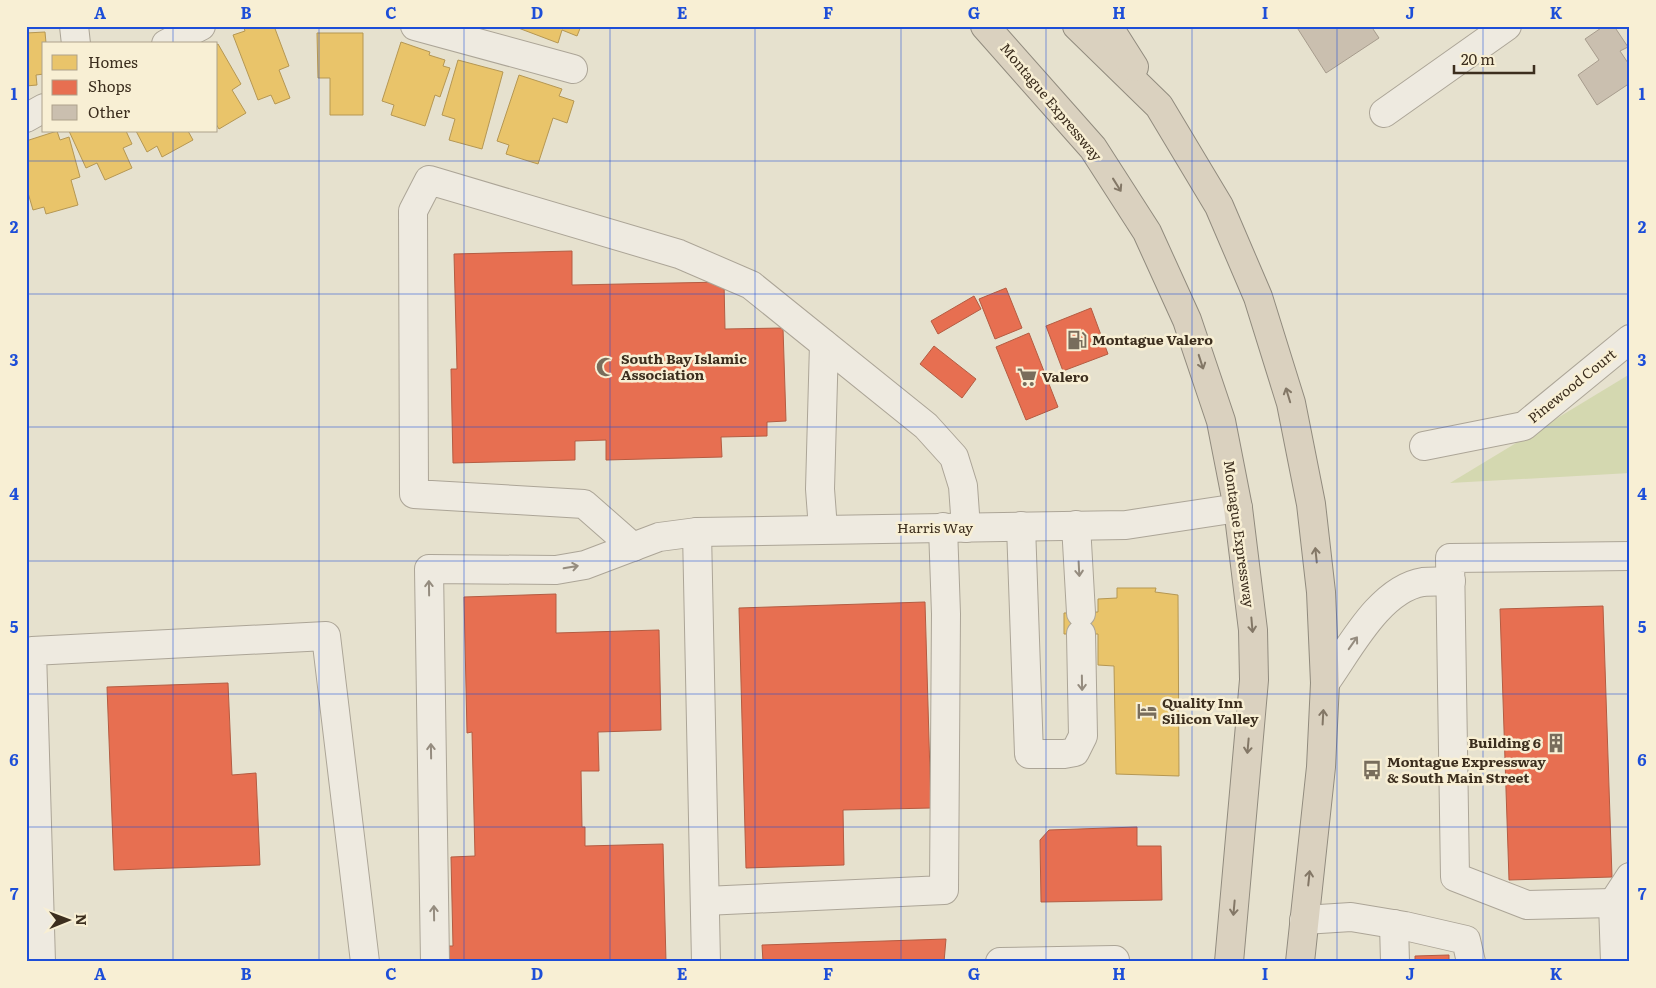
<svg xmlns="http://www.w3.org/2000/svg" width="1656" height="988" font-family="Literata,serif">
	<rect width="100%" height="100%" fill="#e6e1ce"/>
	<path fill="#d4d8b0" d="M1630,374V473L1450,483Z"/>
	<g fill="#e9c46a" stroke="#b59753">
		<path d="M249,26H274L289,66L279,70L290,98L275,104L271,95L258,100L233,35L245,31L244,28Z"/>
		<path d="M513,26H581L577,36L562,30L558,43Z"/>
		<path d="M45,32L46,43L49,44H44V74L36,75L37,85L26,86V33Z"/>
		<path d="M317,33H363V115H330V78H318Z"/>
		<path d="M401,42L430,52L429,55L445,60L443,66L450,68L440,97L435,95L425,126L391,115L394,105L382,101Z"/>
		<path d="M218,44L241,84L232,90L246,113L219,129L216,124V45Z"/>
		<path d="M458,60L503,72L482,149L449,140L455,119L442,115Z"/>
		<path d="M519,75L562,89L559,96L574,101L567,123L553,118L538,164L506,154L509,145L497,141Z"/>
		<path d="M57,131L60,140L69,137L80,177L71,180L78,205L46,214L44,207L33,210L26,186V141Z"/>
		<path d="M69,131H126L132,144L123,148L132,168L105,180L97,163L86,168Z"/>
		<path d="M136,131H188L193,140L162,157L157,146L147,152Z"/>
		<path d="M1117,588H1156L1155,592L1178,595L1179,776L1116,774L1114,666L1098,665V634H1064V613L1098,612V599L1117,598Z"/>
	</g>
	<g fill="#e76f51" stroke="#b45c42">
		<path d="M572,251V285L724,282L725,329L783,328L786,421L767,422V436L721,437L722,457L606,460V440L575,441V460L453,463L451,369H457L454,254Z"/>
		<path d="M1006,288L1022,328L995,339L979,299Z"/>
		<path d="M974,296L981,309L938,334L931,321Z"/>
		<path d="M1091,308L1108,354L1063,371L1046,326Z"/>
		<path d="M1029,333L1058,407L1026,420L996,347Z"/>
		<path d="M934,346L976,379L962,398L920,364Z"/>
		<path d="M556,594V633L659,630L661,730L598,732L599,771H581L582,827H585V846L663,844L666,962H445V946H453L451,857L475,856L472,732L467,733L464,597Z"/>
		<path d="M925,602L931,808L843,810L844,865L746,868L739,608Z"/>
		<path d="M1603,606L1612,877L1509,880L1500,609Z"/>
		<path d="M228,683L232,775L256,773L260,865L114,870L107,687Z"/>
		<path d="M1137,827V846H1161L1162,900L1041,902L1040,840L1049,830Z"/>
		<path d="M946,939L944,962H763L762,945Z"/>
		<path d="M1449,955V962H1415V956Z"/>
	</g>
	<g fill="#cabfaf" stroke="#a79c8d">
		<path d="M1296,26H1371L1379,38L1326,73Z"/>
		<path d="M1604,26H1614L1628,47L1620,51L1630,66V83L1597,105L1578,75L1599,60L1585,39Z"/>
	</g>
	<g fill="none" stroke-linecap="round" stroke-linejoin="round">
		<defs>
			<g id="minor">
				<path d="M74,26L76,44"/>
				<path d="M415,26L573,69"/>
				<path d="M166,44L201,26"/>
				<path d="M1384,113L1507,26"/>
				<path d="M26,118L44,108"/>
				<path d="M1424,446L1524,426L1630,339"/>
				<path d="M1076,525L1081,613"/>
				<path d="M1021,526L1029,754H1064L1075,752L1083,736L1081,634"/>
				<path d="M823,529L820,489L824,344"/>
				<path d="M697,532L706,962"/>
				<path d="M633,547L584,504L414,494L413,211L429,180L679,254L751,285L926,426L954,457L963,486L966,528"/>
				<path d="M1325,683C1349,650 1379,589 1423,582C1432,581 1442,582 1451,581"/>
				<path d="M705,901L944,890L946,614L943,527"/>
				<path d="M1613,903L1527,905L1455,877L1450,558L1630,556"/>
				<path d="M1304,920L1351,917L1405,926L1466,940L1471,962"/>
				<path d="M1394,924L1395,962"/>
				<path d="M41,962L32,651L326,636L365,962"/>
				<path d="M435,962L429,569L556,570L585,565L659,537L697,532L1126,525L1238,508"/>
				<path d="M1000,962L1115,960V962"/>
				<path d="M1615,962L1613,903L1630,877"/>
			</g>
			<g id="highway">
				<path d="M985,26L1093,148L1147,232L1187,320L1221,421L1238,508L1253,630L1254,680L1229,962"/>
				<path d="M1077,26L1159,106L1219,206L1258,297L1291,403L1311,504L1321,592L1325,683L1321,767L1300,962"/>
				<path d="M1108,26L1134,67"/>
			</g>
		</defs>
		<use href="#minor" stroke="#aca597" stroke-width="30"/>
		<use href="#highway" stroke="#918b7e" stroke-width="30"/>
		<use href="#minor" stroke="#eeeae0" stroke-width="28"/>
		<use href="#highway" stroke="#dad1bf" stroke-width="28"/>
	</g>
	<defs><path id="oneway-shaft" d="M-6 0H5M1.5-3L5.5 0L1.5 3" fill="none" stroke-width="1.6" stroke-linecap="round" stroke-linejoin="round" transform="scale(1.25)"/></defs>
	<g stroke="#837766">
		<use href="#oneway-shaft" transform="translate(1117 185) rotate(58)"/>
		<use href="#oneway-shaft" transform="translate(1201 362) rotate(72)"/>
		<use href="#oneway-shaft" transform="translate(1288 395) rotate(-107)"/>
		<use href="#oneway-shaft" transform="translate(1316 555) rotate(-96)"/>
		<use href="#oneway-shaft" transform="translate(1252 625) rotate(85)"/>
		<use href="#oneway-shaft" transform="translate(1323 717) rotate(-87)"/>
		<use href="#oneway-shaft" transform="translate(1248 746) rotate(95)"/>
		<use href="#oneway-shaft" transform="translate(1309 878) rotate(-84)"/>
		<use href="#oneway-shaft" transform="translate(1234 908) rotate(95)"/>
	</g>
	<g stroke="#958c7f">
		<use href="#oneway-shaft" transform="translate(571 567) rotate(-10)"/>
		<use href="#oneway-shaft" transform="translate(1079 569) rotate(87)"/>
		<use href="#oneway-shaft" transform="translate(429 588) rotate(-91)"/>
		<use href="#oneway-shaft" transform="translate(1353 643) rotate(-55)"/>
		<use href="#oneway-shaft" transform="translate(1082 683) rotate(89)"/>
		<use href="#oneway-shaft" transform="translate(431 751) rotate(-91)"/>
		<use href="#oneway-shaft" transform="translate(434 913) rotate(-91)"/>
	</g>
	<path fill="none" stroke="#1d4ed8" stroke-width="1" stroke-opacity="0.55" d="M173,26V44M319,26V962M464,26V962M610,26V962M755,26V962M901,26V962M1046,26V962M1192,26V962M1337,26V962M1483,26V962M173,131V962M26,161H1630M26,294H1630M26,427H1630M26,561H1630M26,694H1630M26,827H1630"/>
	<defs>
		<symbol id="fuel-bare" viewBox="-9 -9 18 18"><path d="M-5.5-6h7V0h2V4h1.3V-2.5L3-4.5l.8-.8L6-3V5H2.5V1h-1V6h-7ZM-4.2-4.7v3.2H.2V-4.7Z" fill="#786d5c" stroke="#f8efd4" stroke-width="2.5" paint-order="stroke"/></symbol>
		<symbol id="mosque-bare" viewBox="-9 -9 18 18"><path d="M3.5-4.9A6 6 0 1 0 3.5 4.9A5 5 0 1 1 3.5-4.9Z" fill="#786d5c" stroke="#f8efd4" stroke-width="2.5" paint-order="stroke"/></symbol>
		<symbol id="supermarket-bare" viewBox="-9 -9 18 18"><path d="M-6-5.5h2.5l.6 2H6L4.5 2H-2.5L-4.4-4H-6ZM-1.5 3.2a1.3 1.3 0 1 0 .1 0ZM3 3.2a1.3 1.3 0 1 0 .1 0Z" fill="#786d5c" stroke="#f8efd4" stroke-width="2.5" paint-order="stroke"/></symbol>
		<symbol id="hotel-bare" viewBox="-9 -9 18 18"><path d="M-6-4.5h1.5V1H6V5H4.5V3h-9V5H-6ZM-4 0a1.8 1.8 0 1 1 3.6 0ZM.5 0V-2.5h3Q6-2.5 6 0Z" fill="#786d5c" stroke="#f8efd4" stroke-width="2.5" paint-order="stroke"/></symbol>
		<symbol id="building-bare" viewBox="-9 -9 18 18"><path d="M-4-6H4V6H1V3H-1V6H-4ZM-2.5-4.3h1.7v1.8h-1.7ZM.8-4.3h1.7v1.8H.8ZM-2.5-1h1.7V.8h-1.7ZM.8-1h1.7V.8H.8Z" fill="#786d5c" stroke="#f8efd4" stroke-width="2.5" paint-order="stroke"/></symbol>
		<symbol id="bus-bare" viewBox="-9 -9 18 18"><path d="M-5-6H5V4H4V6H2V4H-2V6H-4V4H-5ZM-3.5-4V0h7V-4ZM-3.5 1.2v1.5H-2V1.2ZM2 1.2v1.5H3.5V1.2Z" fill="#786d5c" stroke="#f8efd4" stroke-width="2.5" paint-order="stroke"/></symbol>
	</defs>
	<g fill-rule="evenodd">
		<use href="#fuel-bare" x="1063" y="326" width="28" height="28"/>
		<use href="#mosque-bare" x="592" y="353" width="28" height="28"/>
		<use href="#supermarket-bare" x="1013" y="363" width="28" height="28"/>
		<use href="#hotel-bare" x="1133" y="697" width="28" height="28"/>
		<use href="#building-bare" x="1542" y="729" width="28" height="28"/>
		<use href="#bus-bare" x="1358" y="756" width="28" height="28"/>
	</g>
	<g text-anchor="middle" stroke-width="5" stroke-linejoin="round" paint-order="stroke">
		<g font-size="14" fill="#3c2e1e" stroke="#f8efd4">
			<text transform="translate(1051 102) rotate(50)" y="5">Montague Expressway</text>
			<text transform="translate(1572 386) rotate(-39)" y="5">Pinewood Court</text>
			<text x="935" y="533">Harris Way</text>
			<text transform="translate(1239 534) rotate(82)" y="5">Montague Expressway</text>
		</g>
		<g font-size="14" font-weight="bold" fill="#3c2e1e" stroke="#f8efd4" text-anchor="start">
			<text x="1092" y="345">Montague Valero</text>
			<text x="621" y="364">South Bay Islamic<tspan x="621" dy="16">Association</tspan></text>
			<text x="1042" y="382">Valero</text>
			<text x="1162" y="708">Quality Inn<tspan x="1162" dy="16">Silicon Valley</tspan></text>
			<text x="1541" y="748" text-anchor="end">Building 6</text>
			<text x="1387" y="767">Montague Expressway<tspan x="1387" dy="16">&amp; South Main Street</tspan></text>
		</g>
	</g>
	<rect width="1656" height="988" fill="none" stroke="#f8efd4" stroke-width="55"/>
	<rect x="42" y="42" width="175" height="90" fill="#f8efd4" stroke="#ada28b"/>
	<rect x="52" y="55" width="25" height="15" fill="#e9c46a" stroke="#ada28b"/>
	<text x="88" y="68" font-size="15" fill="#3c2e1e">Homes</text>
	<rect x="52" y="80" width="25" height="15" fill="#e76f51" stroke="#ada28b"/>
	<text x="88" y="92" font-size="15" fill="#3c2e1e">Shops</text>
	<rect x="52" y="105" width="25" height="15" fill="#cabfaf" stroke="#ada28b"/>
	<text x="88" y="118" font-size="15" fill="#3c2e1e">Other</text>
	<g transform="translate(68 920) rotate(89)" stroke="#f8efd4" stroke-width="4" paint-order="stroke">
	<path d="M0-4L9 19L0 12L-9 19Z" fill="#3c2e1e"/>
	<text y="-8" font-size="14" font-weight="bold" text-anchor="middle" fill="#3c2e1e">N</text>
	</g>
	<path d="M1454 65v8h80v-8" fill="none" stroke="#3c2e1e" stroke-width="2.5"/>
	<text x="1461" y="65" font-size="15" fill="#3c2e1e" stroke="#f8efd4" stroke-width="4" paint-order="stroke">20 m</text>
	<rect x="28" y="28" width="1600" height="932" fill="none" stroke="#1d4ed8" stroke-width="2"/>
	<g font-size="16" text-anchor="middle" font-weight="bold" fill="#1d4ed8">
		<text x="100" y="19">A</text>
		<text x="246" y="19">B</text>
		<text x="391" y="19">C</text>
		<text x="537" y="19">D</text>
		<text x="682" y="19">E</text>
		<text x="828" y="19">F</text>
		<text x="974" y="19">G</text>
		<text x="1119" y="19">H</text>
		<text x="1265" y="19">I</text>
		<text x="1410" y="19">J</text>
		<text x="1556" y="19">K</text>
		<text x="14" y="100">1</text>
		<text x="1642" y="100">1</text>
		<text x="14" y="233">2</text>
		<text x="1642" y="233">2</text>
		<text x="14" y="366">3</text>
		<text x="1642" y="366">3</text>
		<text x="14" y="500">4</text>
		<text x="1642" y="500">4</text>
		<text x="14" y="633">5</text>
		<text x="1642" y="633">5</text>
		<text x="14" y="766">6</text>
		<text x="1642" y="766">6</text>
		<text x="14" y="900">7</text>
		<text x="1642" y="900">7</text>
		<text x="100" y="980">A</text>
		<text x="246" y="980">B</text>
		<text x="391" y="980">C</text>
		<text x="537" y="980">D</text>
		<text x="682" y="980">E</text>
		<text x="828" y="980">F</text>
		<text x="974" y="980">G</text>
		<text x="1119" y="980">H</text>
		<text x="1265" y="980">I</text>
		<text x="1410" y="980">J</text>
		<text x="1556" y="980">K</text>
	</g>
</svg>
